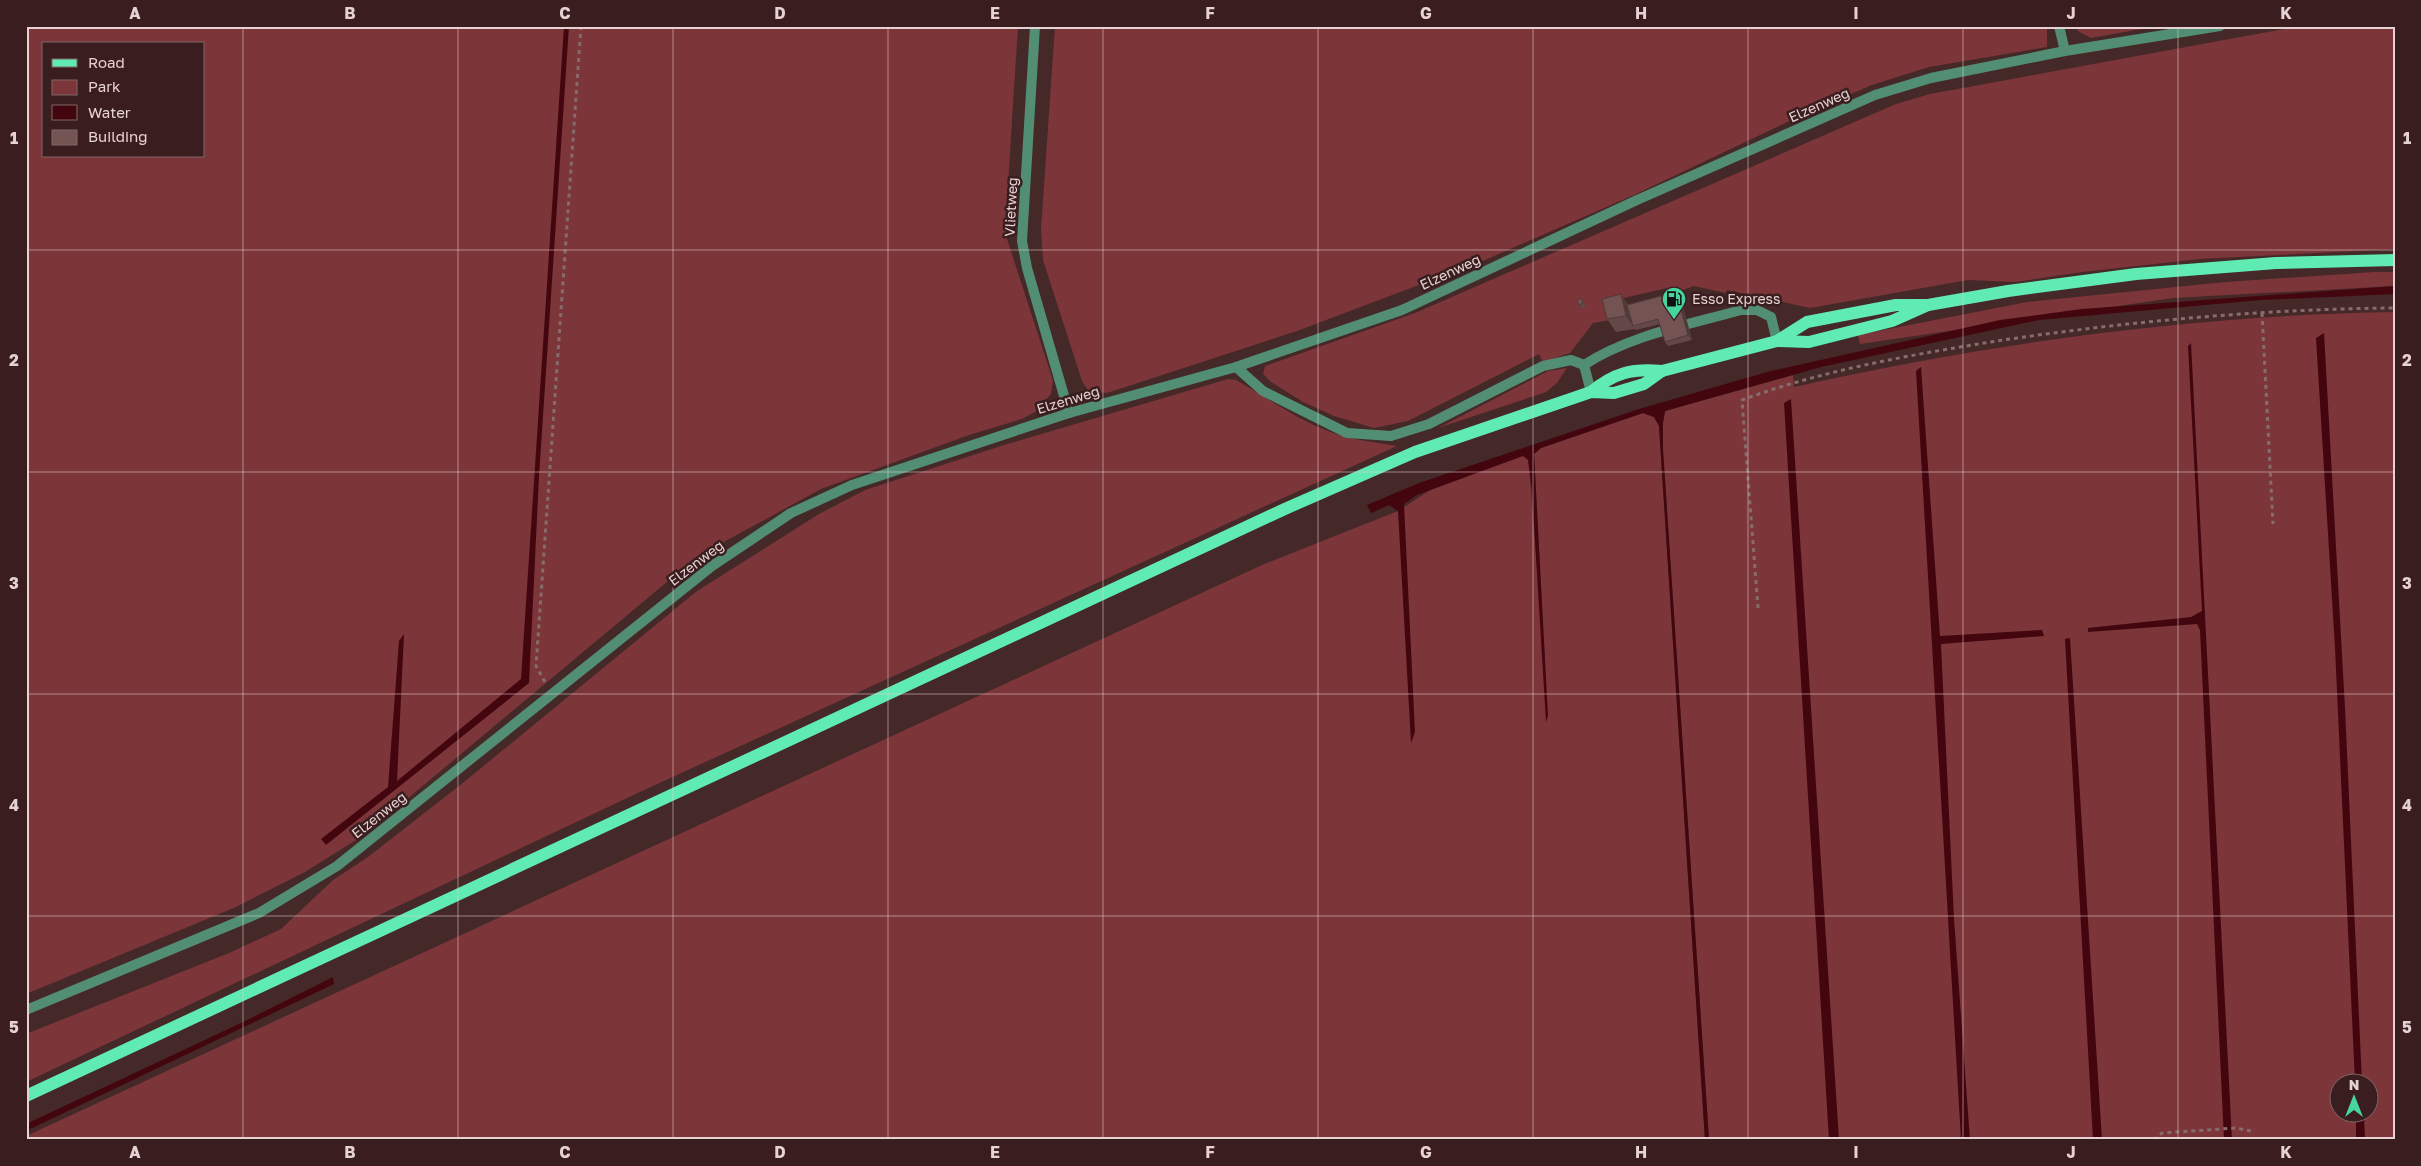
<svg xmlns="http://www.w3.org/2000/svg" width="2421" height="1166" font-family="'Golos Text',sans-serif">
	<rect width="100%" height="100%" fill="#452828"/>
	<g fill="#7c3539" fill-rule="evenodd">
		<path d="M26,26H1018L1006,216L1007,239L1048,365L1053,381L1051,394L1035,412L1022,419L969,435L821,489L698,556L364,835L305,872L236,907L26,994ZM44,44H204V156H44Z"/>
		<path d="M1055,26H2047V47L1929,67L1872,85L1802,115L1634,195L1485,260L1297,331L1107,393L1089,392L1082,381L1043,260L1041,229Z"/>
		<path d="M2076,26H2158L2091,38L2078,31Z"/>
		<path d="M2300,26H2395V249L2200,259L2082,272L2016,282L1968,280L1810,308L1727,290L1726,293L1694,286L1669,295L1667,288L1615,300L1611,320L1593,323L1570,353L1543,362L1539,354L1408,421L1374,428L1334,416L1303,402L1271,382L1263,374L1265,366L1415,313L1896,104L1930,94Z"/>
		<path d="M2374,272H2395V286L2173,298L1860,344L1858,335L2027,302L2225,282Z"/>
		<path d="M2395,312V1140H1709L1663,450V423L1665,411L1793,375L1794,387C1991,343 2193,315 2395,312ZM2338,1084H2368V1114H2338Z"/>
		<path d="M1567,368L1557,383L1546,392L1438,428L1548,371Z"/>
		<path d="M1228,379L1236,380C1272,400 1306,427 1347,437C1363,441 1380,443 1397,446L642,791L26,1082V1034L229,953L281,929L333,880L368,857L464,782L697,591L819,514L865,490L1004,445Z"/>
		<path d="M1643,413L1654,417L1659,426L1705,1140H26V1136L1262,565L1398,511L1444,481L1528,451L1546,683L1534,454L1541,448Z"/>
	</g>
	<g fill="#43060f">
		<path d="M564,26H569L539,476L529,683L326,845L321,839L388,787L399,641L404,634L397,781L521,679Z"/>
		<path d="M2395,286V294L2261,300L2039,320L1821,367L1665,411L1663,423V450L1709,1140H1705L1659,426L1654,417L1643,413L1541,448L1534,454L1548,716L1546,722L1532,491L1528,460L1523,456L1417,495L1404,504L1415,732L1411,743L1398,511L1389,505L1371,513L1367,505L1419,483L1639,409L1767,372L2000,320L2082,309Z"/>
		<path d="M2324,333L2345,708L2362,1083H2355L2335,648L2316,338Z"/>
		<path d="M2191,343L2232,1140H2224L2200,630L2197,624L2088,632V628L2191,617L2202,611L2188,346Z"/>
		<path d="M1921,367L1940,636L2042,630L2044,636L1941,644L1954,919L1970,1140H1961L1916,371Z"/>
		<path d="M1791,399L1839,1140H1829L1784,403Z"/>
		<path d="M2070,638L2102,1140H2093L2065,639Z"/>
		<path d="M333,977L334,984L26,1131V1124L243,1022Z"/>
		<path d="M2356,1114H2364L2365,1140H2356Z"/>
	</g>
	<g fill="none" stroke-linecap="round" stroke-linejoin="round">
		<g stroke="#866c6c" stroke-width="3" stroke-dasharray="4 4" stroke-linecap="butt">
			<path d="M2262,313L2273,524"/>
			<path d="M1758,608L1742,400C1826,369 1916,354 2003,340C2133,321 2264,309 2395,308"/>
			<path d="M545,682L536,666L581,26"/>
			<path d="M1463,1140H1464"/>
			<path d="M2154,1140L2162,1133L2236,1128L2251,1131"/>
		</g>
		<g stroke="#518e73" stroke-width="10">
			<path d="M2059,26L2065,51"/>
			<path d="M1236,367L1263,391L1347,433L1391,436L1429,424L1543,366L1571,360L1584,365"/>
			<path d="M1591,392L1584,365C1630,335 1688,325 1741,310H1757L1771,317L1777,341"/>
		</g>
		<g stroke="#518e73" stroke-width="10">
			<path d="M1035,26L1022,241L1027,268L1069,413"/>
			<path d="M26,1010L259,913L337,866L712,566L791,513L852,485L1069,413L1236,367L1402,310L1637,200L1875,95L1931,78L2065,51L2220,26"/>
		</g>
		<g stroke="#60ebb3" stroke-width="12">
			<path d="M1777,341L1807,322L1896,305H1928L2008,291L2136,274L2276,263L2395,260"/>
			<path d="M1591,392C1614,373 1632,368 1662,371"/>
			<path d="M26,1096L1287,508L1415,452L1591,392L1614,393L1644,384L1662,371L1777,341L1809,342L1892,321L1928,305"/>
		</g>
	</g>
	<g fill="#644747">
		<path d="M1680,296L1692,340L1668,346L1665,342L1660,324L1636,330L1635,329L1616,332L1607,319L1628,305Z"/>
		<path d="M1581,298L1586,307L1582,309L1579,305Z"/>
	</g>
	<g fill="#513a3a">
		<path d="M1676,292L1680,296L1692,340L1688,335Z"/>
		<path d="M1621,294L1630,307L1633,326L1626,316Z"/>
	</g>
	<g fill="#745353" stroke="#513a3a">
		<path d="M1676,292L1688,335L1665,342L1658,319L1633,326L1627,305Z"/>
		<path d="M1621,294L1626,316L1607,319L1602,299Z"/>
		<path d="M1581,298L1583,303L1579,305L1577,301Z"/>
	</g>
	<path fill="none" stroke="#e6d2d2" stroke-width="1" stroke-opacity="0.55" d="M243,26V1140M458,26V1140M673,26V1140M888,26V1140M1103,26V1140M1318,26V1140M1533,26V1140M1748,26V1140M1963,26V1140M2178,26V1140M26,250H2395M26,472H2395M26,694H2395M26,916H2395"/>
	<defs>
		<symbol id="fuel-pin" viewBox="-11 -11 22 30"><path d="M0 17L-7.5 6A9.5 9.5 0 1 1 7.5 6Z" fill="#47d49e" stroke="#3a1e1f"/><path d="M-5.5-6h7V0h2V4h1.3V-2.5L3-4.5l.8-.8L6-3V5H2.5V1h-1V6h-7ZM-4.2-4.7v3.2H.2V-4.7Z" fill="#111"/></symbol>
	</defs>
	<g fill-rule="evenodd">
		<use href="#fuel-pin" x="1660" y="285" width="28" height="38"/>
	</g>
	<g text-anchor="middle" stroke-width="5" stroke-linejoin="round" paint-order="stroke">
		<g font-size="14" fill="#e6d2d2" stroke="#3a1e1f">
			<text transform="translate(1819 105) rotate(-24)" y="5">Elzenweg</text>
			<text transform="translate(1011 207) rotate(-87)" y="5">Vlietweg</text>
			<text transform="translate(1450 272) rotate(-25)" y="5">Elzenweg</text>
			<text transform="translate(1068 400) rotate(-17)" y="5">Elzenweg</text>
			<text transform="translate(696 563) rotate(-37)" y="5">Elzenweg</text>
			<text transform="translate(379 815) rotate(-38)" y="5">Elzenweg</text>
		</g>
		<g font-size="14" fill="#e6d2d2" stroke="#3a1e1f" text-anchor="start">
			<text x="1692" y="304">Esso Express</text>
		</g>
	</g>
	<rect width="2421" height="1166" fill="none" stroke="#3a1e1f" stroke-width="55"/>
	<rect x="42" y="42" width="162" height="115" fill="#3a1e1f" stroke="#7f6667"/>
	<rect x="52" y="59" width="25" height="8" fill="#60ebb3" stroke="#7f6667"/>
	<text x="88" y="68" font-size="15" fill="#e6d2d2">Road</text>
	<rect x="52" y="80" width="25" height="15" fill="#7c3539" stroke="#7f6667"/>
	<text x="88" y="92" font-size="15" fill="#e6d2d2">Park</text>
	<rect x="52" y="105" width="25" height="15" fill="#43060f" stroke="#7f6667"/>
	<text x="88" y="118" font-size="15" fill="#e6d2d2">Water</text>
	<rect x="52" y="130" width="25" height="15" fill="#745353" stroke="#7f6667"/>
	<text x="88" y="142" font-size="15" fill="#e6d2d2">Building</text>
	<g transform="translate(2354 1098)"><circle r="24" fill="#3a1e1f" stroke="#7f6667"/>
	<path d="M0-4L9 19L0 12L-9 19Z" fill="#47d49e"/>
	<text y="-8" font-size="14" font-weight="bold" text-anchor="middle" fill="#e6d2d2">N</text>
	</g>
	<rect x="28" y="28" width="2366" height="1110" fill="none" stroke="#e6d2d2" stroke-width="2"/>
	<g font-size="16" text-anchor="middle" font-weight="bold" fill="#e6d2d2">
		<text x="135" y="19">A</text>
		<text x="350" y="19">B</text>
		<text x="565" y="19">C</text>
		<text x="780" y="19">D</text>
		<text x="995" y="19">E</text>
		<text x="1210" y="19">F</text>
		<text x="1426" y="19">G</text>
		<text x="1641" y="19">H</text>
		<text x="1856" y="19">I</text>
		<text x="2071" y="19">J</text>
		<text x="2286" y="19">K</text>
		<text x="14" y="144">1</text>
		<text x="2407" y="144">1</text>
		<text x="14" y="366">2</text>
		<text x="2407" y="366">2</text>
		<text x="14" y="589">3</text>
		<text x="2407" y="589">3</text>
		<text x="14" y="811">4</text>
		<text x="2407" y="811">4</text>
		<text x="14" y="1033">5</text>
		<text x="2407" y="1033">5</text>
		<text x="135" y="1158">A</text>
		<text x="350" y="1158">B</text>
		<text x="565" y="1158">C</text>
		<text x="780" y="1158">D</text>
		<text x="995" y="1158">E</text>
		<text x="1210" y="1158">F</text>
		<text x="1426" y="1158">G</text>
		<text x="1641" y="1158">H</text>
		<text x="1856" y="1158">I</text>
		<text x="2071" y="1158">J</text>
		<text x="2286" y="1158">K</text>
	</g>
</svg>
